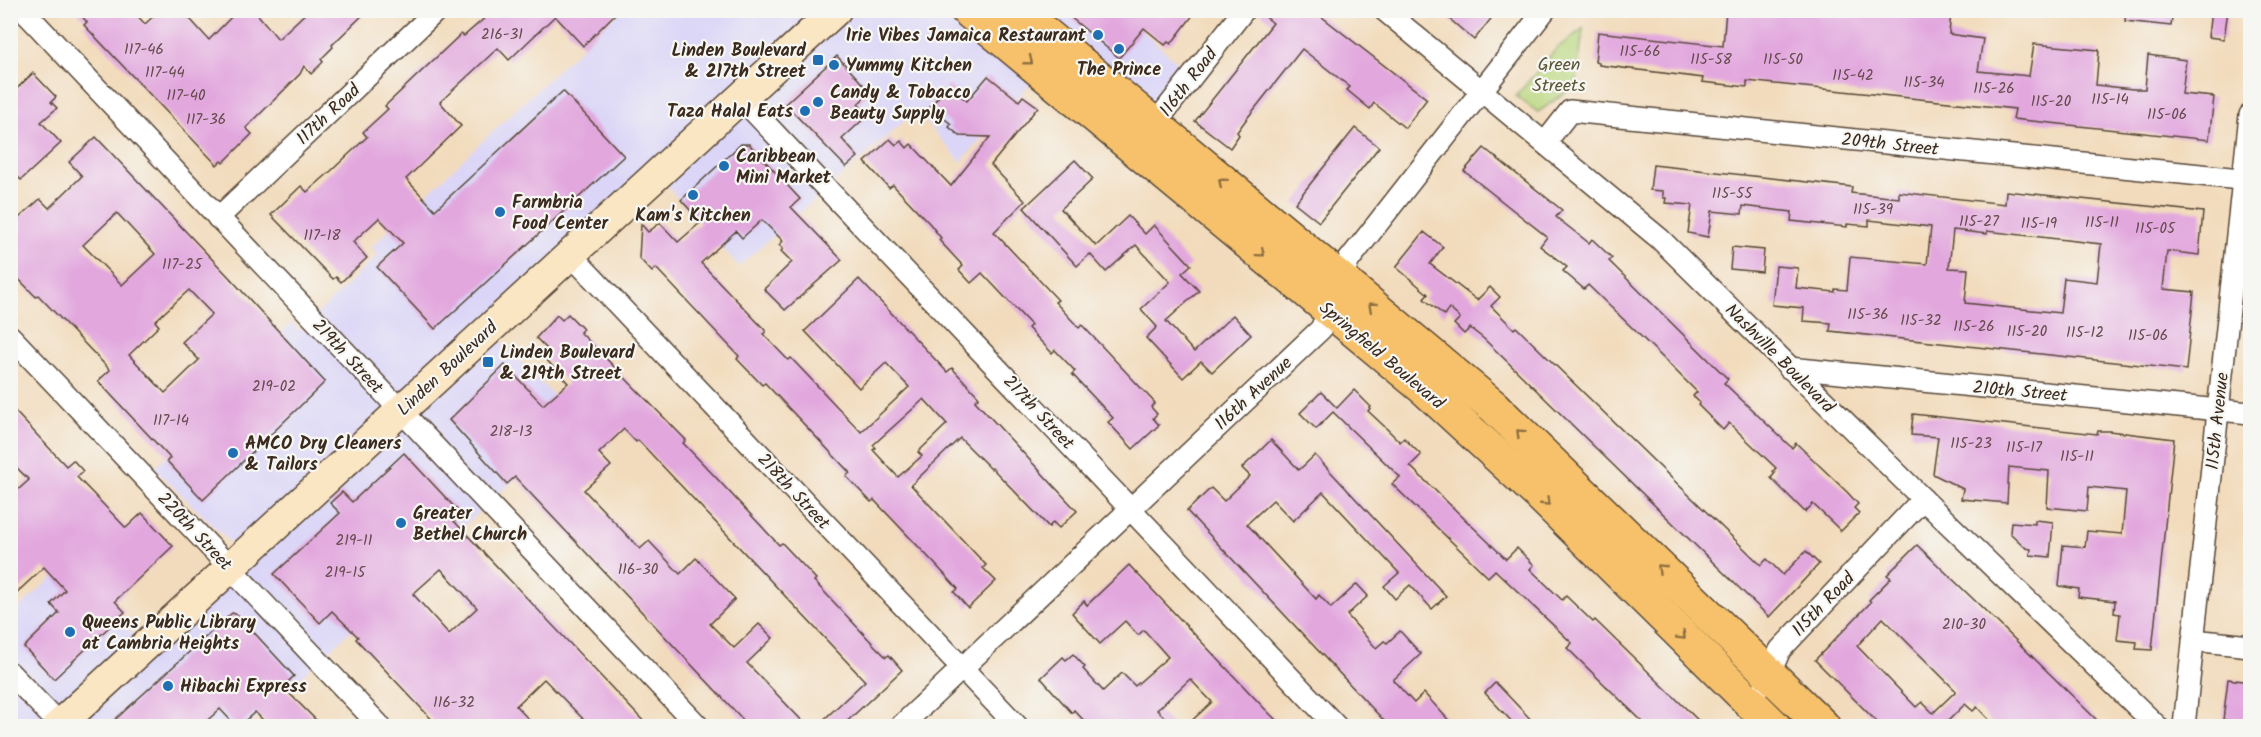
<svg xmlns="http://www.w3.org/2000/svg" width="2261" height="737" font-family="Kalam,sans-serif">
	<rect width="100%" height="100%" fill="#f6f6f2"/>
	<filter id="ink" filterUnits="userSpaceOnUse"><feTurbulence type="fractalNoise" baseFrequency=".0167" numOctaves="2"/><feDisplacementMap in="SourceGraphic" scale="12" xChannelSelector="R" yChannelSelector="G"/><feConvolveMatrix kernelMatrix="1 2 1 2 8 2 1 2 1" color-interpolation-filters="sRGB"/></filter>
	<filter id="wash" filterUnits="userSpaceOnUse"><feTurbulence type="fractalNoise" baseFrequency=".008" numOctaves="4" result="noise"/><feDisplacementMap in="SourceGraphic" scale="24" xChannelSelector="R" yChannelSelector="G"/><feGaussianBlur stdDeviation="1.35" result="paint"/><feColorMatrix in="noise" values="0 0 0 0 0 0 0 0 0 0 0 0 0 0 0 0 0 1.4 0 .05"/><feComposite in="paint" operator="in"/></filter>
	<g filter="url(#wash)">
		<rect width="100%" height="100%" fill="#f2dbbc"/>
		<g fill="#dbd6f7">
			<path d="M620,11H818L237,549L154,468L226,398L219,389L292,323L300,331L378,255L371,247Z"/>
			<path d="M847,11H958L1038,75L961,162L916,111L739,266L660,178Z"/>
			<path d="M1042,11H1143L1133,23L1191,74L1160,110Z"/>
			<path d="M491,331L578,421L248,726H62Z"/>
			<path d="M66,566L140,641L47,726H11L10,616Z"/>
		</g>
		<path fill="#b9d77e" stroke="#7a804e" stroke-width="1.5" d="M1583,29L1576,85L1538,112L1516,96L1557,48Z"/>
		<g id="blocks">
			<g fill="#e2a8de" fill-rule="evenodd">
				<path d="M76,10H132L145,24L160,10H182L209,40L238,10H254L278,39L309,10H368L332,45L333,47L321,59L323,62L311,74L304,66L300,74L246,128L252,134L223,163L221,161L217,165L84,25L87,22Z"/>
				<path d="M494,10H619L583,46L555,16L509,60L498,48L440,102L461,126L406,179L435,210L563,91L624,156L435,329L377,267L403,243L379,218L353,242L367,258L341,282L336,277L333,279L271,215L301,186L307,192L331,171L367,137L363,132L388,109L385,106L461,34L464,36Z"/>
				<path d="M1062,10H1197L1171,44L1168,42L1165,45L1144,28L1119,58Z"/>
				<path d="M1257,10H1313L1427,99L1405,128L1374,103L1370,109L1347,90L1350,87L1302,49L1245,121L1237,132L1239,135L1230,148L1195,121L1273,23Z"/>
				<path d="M1439,10H1498L1474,40Z"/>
				<path d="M1726,10L1951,12L1949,34L1983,39L1978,71L2029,76L2034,44L2099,50L2096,85L2133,89H2145L2148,55L2186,60L2182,94L2214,97L2209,140L2013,119L2015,109L1747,81V87L1702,82L1703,78L1599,65V63L1595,62L1598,32L1723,46Z"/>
				<path d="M2126,10H2173L2171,26L2125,21Z"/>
				<path d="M2211,10H2228L2224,39L2208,37Z"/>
				<path d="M837,56L870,92L858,104L868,115L842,139L858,157L846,167L785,104Z"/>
				<path d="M33,73L56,97L51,102L57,108L41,122L61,143L21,180L10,169V95Z"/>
				<path d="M988,76L1019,101L1023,96L1038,107L991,165L1025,201L994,232L1058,300L1055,302L1079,328L1082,325L1155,403L1151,407L1157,414L1153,418L1159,425L1133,449L1108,422L1113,418L1072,374L1075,371L1055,350L1052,353L1028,328L1031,325L982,273L971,283L959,270L963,266L939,240L941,238L930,224L893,185L889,188L865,162L890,139L896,145L901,141L907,148L911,144L951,186L990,137L960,136L949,127L951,124L930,107L948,85L967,101Z"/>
				<path d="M1355,128L1379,147L1319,222L1295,203Z"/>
				<path d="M96,137L230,278L325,382L203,500L167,461L170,458L98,381L110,370L38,295L36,297L10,270V226L40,199L49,208L82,176L69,162ZM117,213L155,254L122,285L83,245ZM189,290L212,314L182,342L199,360L165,393L129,355L159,326L155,321Z"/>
				<path d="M741,144H749L800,199L791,207L842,260L785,310L764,289L792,262L781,251L783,249L779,245L783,241L762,220L742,238L736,231L701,263L764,329L766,332L763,334L788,360L791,358L861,432L909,387L886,363L859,388L805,331L859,279L947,372L952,368L979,397L975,401L1077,511L1059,528L1053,522L1049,527L992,468L991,469L960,438L911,485L986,565L983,568L996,581L968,608L954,592L958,589L935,564L874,500L871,502L846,476L850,473L765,383L762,385L737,359L739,356L656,268L652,272L639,258L641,224L648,232L660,223L678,242L701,222L681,200ZM924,399L947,424L918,452L922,456L898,477L873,450L876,448L873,445Z"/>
				<path d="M1484,148L1562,210L1556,217L1589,243L1592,239L1612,258L1609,261L1728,379L1724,383L1792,448L1796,443L1848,493L1858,504L1854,508L1859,513L1841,531L1813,504L1805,512L1771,478L1775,473L1773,471L1776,468L1729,423L1723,430L1698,405L1700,403L1693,396L1697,392L1654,349L1588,285L1584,289L1563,271L1567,267L1540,246L1547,237L1464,171Z"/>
				<path d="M1075,160L1093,179L1061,209L1096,246L1128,216L1145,234L1154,225L1191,265L1182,273L1199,291L1166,321L1194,352L1233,315L1251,335L1212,372L1201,361L1183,378L1146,338L1157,327L1141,309L1170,282L1136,245L1106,272L1090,254L1077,266L1024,208Z"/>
				<path d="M1653,165L1852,187L1851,193L1899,198V192L2005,204L2006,191L2203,212L2199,255L2167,251L2163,289L2194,292L2186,370L1830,331L1831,323L1803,321L1804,308L1772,305L1776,266L1798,268L1796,288L1835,292V289L1847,290L1850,257L1927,264L1931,227L1869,220V226L1847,224V227L1791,221L1792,212L1743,206L1742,214L1712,211L1708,237L1688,233L1692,205L1665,203L1666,198H1663V191L1650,190ZM1953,230L1987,234V231L2101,244L2097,282L2064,278L2060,313L1965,303L1968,269L1949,268Z"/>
				<path d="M1424,232L1443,247L1430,264L1477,300L1490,287L1500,297L1491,306L1514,329L1516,327L1761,565L1767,559L1783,575L1806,551L1819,564L1769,617L1484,339L1470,328L1464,334L1454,324L1460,318L1449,308L1444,315L1424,299L1428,294L1396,267Z"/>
				<path d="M1732,247L1764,250L1762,272L1730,269Z"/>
				<path d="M568,314L583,329L580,332L686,440L683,443L707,468L779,545L782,543L816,579L814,581L875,646L886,657L889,655L902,670L842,726H817L865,681L638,440L636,442L624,429L599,453L611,466L584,490L640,549L649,541L680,574L696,558L735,599L710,624L734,648L759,624L773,638L747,663L807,726H749L515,477L507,484L449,420L505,365L543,405L568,383L544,357L550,352L536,338L557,315L562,320Z"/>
				<path d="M1354,390L1371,407L1368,411L1384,426L1400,442L1404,438L1421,455L1410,466L1506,559L1517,548L1534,565L1530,569L1562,600L1566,596L1593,622L1595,620L1704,726H1647L1567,648L1572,643L1495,570L1488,577L1392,484L1400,477L1333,412L1316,429L1300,413L1321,392L1337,408Z"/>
				<path d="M10,406L66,466L73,460L83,471L77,477L126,528L142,513L173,546L115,601L125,612L54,679L24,647L59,613L51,604L65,590L44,567L10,599V497L29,480L10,461Z"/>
				<path d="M1913,414L2097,434L2098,431H2109L2174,439L2152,650L2136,649L2137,642L2117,640L2120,614L2114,613L2115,601L2078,597L2079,589L2059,586L2063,545L2085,547L2087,531L2122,534L2126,491L2089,487L2087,511L2047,507L2049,471L2009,467L2007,503L1961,499L1963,489L1933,474L1938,437L1911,435Z"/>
				<path d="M1271,440L1299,470L1315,455L1446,596L1432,609L1410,585L1395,599L1384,586L1399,573L1323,492L1293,521L1273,500L1247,524L1316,599L1319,595L1331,608L1357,584L1368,596L1347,615L1376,648L1384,641L1387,643L1400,631L1421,654L1393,680L1414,703L1424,693L1454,726H1389L1187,511L1211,488L1224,501L1250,476L1242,468Z"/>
				<path d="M404,453L459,512L452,519L648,726H590L544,679L516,706L535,726H438L356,639L358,637L332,611L320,623L274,574L340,513L330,503L342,492L352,502ZM441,569L477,608L449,634L413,594Z"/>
				<path d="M2035,520L2053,522L2050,557L2030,555L2031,549L2026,548L2010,533L2011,522L2035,524Z"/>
				<path d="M1917,545L1994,619L2103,726H1995L1977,707L1973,711L1965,704L1944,725L1946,726H1881L1815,660L1871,602L1869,600L1891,578L1887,575ZM1883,618L1956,691L1933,713L1922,702L1916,707L1857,646Z"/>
				<path d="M1129,565L1264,708L1282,726H1186L1212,702L1190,679L1157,710L1173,726H1089L1074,710L1072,713L1041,678L1063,657L1066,660L1073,654L1085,667L1083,669L1103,691L1122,673L1135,686L1168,657L1144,630L1138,635L1125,621L1100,644L1072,613L1084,601L1087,605Z"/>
				<path d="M232,613L238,615L294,676L283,687L322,726H269L255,712L239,726H236L220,709L201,726H108Z"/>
				<path d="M2228,679L2250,682V723L2223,720Z"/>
				<path d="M1495,683L1498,685L1537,726H1516L1485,693Z"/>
			</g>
		</g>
	</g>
	<g filter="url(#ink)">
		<use href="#blocks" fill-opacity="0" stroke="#564536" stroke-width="1.5"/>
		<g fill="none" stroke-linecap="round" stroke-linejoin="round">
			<defs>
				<g id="minor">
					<path d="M23,10L698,726"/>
					<path d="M1384,10L1660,239L1923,499L2157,726"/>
					<path d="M741,98L1336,726"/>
					<path d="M1154,125L1244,10"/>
					<path d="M1545,143L1570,111L2250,180"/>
					<path d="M218,218L437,10"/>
					<path d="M571,255L1017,726"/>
					<path d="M10,336L380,726"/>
					<path d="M1789,368L2250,413"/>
					<path d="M2193,640L2250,646"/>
					<path d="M10,673L61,726"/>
					<path d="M1765,684L1780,650L1923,499"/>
					<path d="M901,726L1321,329L1349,260L1545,10"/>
					<path d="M2184,726L2250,115"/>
				</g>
				<path id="secondary" d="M58,726L836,10"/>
				<g id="primary">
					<path d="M967,10L1427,391L1542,497L1774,726"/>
					<path d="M1017,10L1493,406L1823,726"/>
				</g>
			</defs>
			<use href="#minor" stroke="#564536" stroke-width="24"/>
			<use href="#secondary" stroke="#564536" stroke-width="33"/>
			<use href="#primary" stroke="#564536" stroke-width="36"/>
			<use href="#minor" stroke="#fff" stroke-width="21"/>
			<use href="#secondary" stroke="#fbe6c4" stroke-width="30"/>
			<use href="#primary" stroke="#f6c16b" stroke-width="33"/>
		</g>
		<defs><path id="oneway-chevron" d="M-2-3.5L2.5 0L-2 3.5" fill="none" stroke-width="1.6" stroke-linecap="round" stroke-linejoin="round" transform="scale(1.5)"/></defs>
		<g stroke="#8f6e41">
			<use href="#oneway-chevron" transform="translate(1029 61) rotate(39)"/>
			<use href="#oneway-chevron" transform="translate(1222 182) rotate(-140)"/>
			<use href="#oneway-chevron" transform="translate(1261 253) rotate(40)"/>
			<use href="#oneway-chevron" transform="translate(1372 306) rotate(-140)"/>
			<use href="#oneway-chevron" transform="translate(1520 433) rotate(-136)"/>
			<use href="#oneway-chevron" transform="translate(1546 502) rotate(44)"/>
			<use href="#oneway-chevron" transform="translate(1661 568) rotate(-136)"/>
			<use href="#oneway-chevron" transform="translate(1682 636) rotate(45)"/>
		</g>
	</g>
	<g fill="#1f6fb2" stroke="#f6f6f2" stroke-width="2">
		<circle cx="1098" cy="35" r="6"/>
		<circle cx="1119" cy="49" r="6"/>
		<rect x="812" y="54" width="12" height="12" rx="3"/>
		<circle cx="834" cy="65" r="6"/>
		<circle cx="818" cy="102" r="6"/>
		<circle cx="805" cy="111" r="6"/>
		<circle cx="724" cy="166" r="6"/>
		<circle cx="693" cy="195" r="6"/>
		<circle cx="500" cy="212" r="6"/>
		<rect x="482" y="356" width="12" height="12" rx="3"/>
		<circle cx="233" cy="453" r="6"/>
		<circle cx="401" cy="523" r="6"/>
		<circle cx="70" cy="632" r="6"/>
		<circle cx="168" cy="686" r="6"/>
	</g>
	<g text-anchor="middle" stroke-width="4.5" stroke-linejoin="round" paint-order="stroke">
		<g font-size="15" fill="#654a4e">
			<text x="502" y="39">216-31</text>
			<text x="144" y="54">117-46</text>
			<text x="1640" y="56">115-66</text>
			<text x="1711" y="64">115-58</text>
			<text x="1783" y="64">115-50</text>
			<text x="165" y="77">117-44</text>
			<text x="1853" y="80">115-42</text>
			<text x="1924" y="87">115-34</text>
			<text x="1994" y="93">115-26</text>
			<text x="186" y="100">117-40</text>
			<text x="2110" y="104">115-14</text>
			<text x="2051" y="106">115-20</text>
			<text x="2167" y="119">115-06</text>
			<text x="206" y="124">117-36</text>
			<text x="1732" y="198">115-55</text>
			<text x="1873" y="214">115-39</text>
			<text x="1979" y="226">115-27</text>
			<text x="2102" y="227">115-11</text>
			<text x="2039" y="228">115-19</text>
			<text x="2155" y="233">115-05</text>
			<text x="322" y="240">117-18</text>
			<text x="182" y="269">117-25</text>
			<text x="1868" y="319">115-36</text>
			<text x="1921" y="325">115-32</text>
			<text x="1974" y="331">115-26</text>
			<text x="2027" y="336">115-20</text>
			<text x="2085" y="337">115-12</text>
			<text x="2148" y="340">115-06</text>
			<text x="274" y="391">219-02</text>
			<text x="171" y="425">117-14</text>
			<text x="511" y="436">218-13</text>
			<text x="1971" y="448">115-23</text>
			<text x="2024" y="452">115-17</text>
			<text x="2077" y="461">115-11</text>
			<text x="354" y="545">219-11</text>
			<text x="638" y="574">116-30</text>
			<text x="345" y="577">219-15</text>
			<text x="1964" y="629">210-30</text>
			<text x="454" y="707">116-32</text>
		</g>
		<g font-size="18" font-weight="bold" fill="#3b2a1e" stroke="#f6f6f2" text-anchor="start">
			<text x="1086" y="41" text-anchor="end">Irie Vibes Jamaica Restaurant</text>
			<text x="806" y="56" text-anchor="end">Linden Boulevard<tspan x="806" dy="21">&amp; 217th Street</tspan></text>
			<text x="846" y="71">Yummy Kitchen</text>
			<text x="1119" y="75" text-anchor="middle">The Prince</text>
			<text x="830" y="98">Candy &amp; Tobacco<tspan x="830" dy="21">Beauty Supply</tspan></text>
			<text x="793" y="117" text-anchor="end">Taza Halal Eats</text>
			<text x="736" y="162">Caribbean<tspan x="736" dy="21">Mini Market</tspan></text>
			<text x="512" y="208">Farmbria<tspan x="512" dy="21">Food Center</tspan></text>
			<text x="693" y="221" text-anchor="middle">Kam's Kitchen</text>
			<text x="500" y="358">Linden Boulevard<tspan x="500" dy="21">&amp; 219th Street</tspan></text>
			<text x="245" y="449">AMCO Dry Cleaners<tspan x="245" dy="21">&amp; Tailors</tspan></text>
			<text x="413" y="519">Greater<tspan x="413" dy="21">Bethel Church</tspan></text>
			<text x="82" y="628">Queens Public Library<tspan x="82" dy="21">at Cambria Heights</tspan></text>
			<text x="180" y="692">Hibachi Express</text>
		</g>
		<g font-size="18" fill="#5a5536" stroke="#f6f6f2">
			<text x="1559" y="70">Green<tspan x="1559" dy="21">Streets</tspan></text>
		</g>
		<g font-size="18" fill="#3b2a1e" stroke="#f6f6f2">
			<text transform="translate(1188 82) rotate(-52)" y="6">116th Road</text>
			<text transform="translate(328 114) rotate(-43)" y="6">117th Road</text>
			<text transform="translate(1890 144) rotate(6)" y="6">209th Street</text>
			<text transform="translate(1382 355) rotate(40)" y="6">Springfield Boulevard</text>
			<text transform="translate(348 356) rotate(47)" y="6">219th Street</text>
			<text transform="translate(1780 358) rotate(45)" y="6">Nashville Boulevard</text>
			<text transform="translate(447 368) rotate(-43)" y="6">Linden Boulevard</text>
			<text transform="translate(2020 391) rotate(5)" y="6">210th Street</text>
			<text transform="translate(1253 393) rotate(-43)" y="6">116th Avenue</text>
			<text transform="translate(1039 412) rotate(47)" y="6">217th Street</text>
			<text transform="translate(2217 421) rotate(-84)" y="6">115th Avenue</text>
			<text transform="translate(794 491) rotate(47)" y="6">218th Street</text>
			<text transform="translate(195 531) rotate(47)" y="6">220th Street</text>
			<text transform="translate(1823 604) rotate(-46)" y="6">115th Road</text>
		</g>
	</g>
	<rect width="2261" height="737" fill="none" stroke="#f6f6f2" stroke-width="36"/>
</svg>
